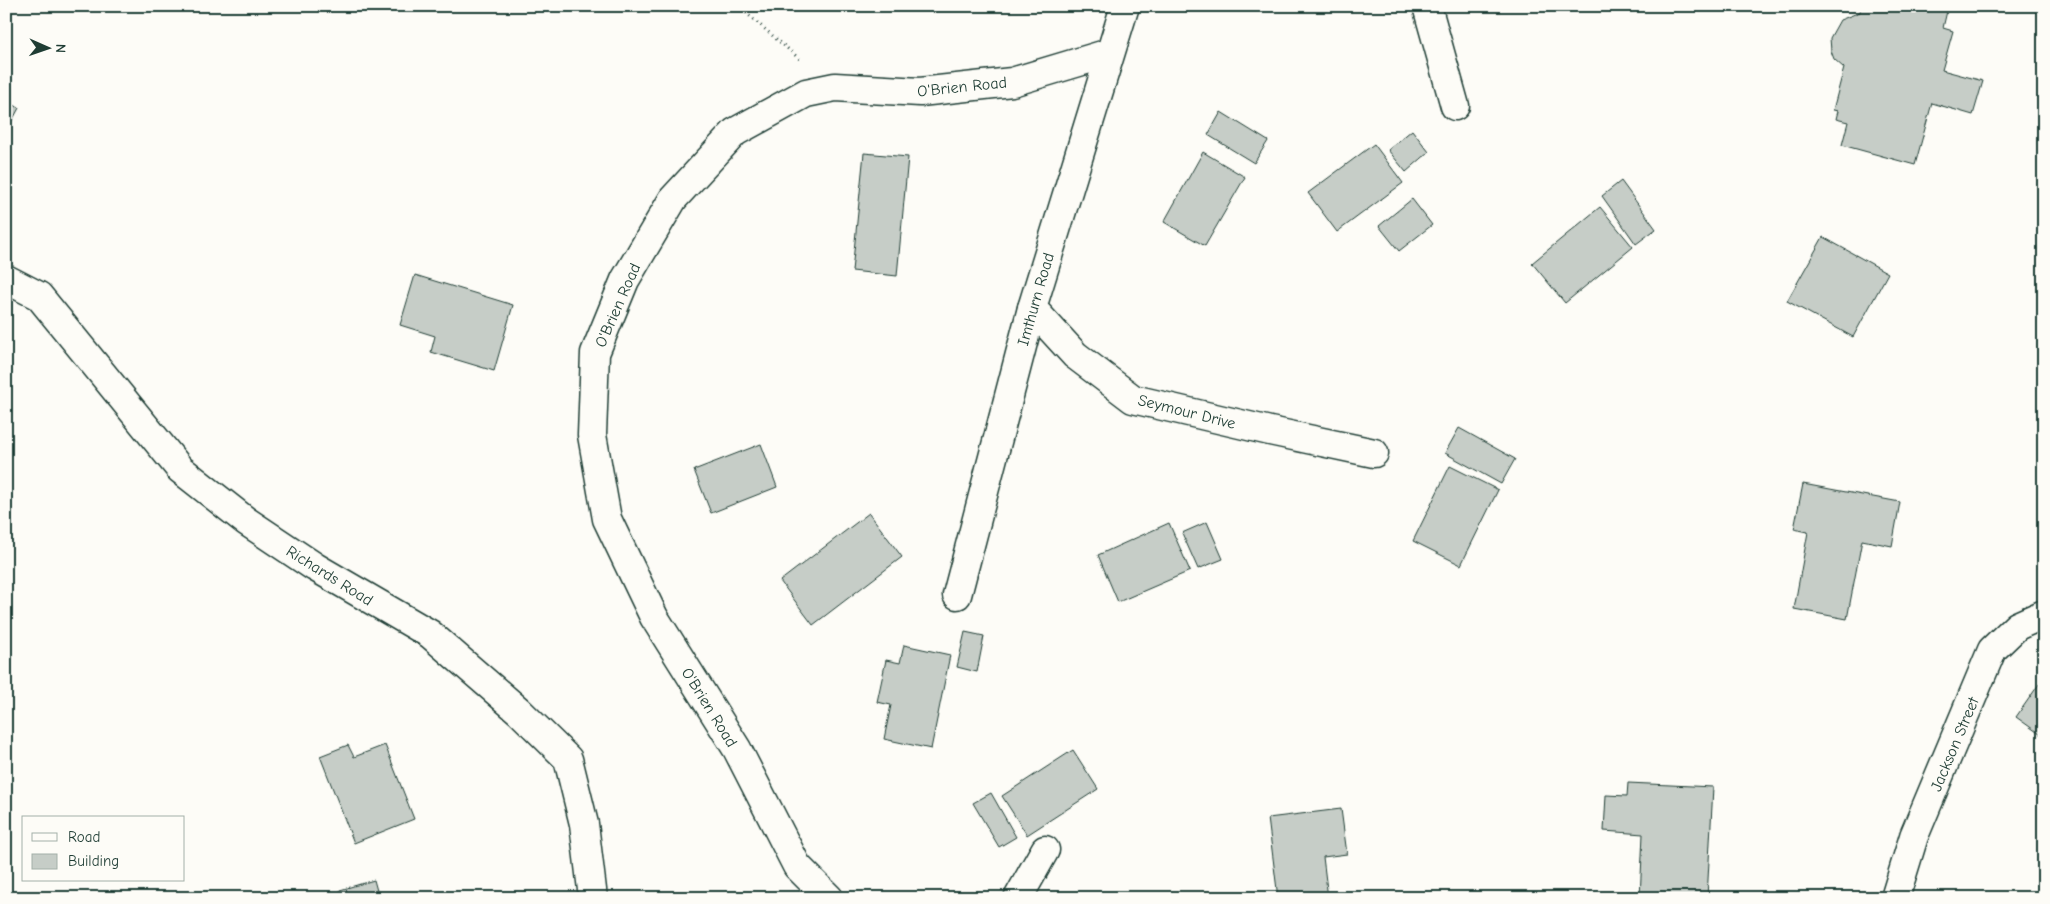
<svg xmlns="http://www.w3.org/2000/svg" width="2050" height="904" font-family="'Comic Neue',sans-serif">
	<rect width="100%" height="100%" fill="#fdfcf7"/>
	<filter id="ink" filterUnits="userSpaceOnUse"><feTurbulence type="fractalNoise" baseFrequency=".02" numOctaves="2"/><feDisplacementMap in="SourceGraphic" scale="10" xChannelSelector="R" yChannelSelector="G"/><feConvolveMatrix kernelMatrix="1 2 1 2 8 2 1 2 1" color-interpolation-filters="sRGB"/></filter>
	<g filter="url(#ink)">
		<g fill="#c6cdc7" stroke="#1f3d34">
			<path d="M1861,6H1931L1947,11L1943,28L1953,31L1942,70L1983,81L1973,115L1932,103L1915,165L1842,145L1848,122L1836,119L1838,111L1833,110L1844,68L1834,59L1831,51L1830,38L1840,20L1860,12Z"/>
			<path d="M6,101L19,108L6,132Z"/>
			<path d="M1221,112L1268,141L1254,163L1208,135Z"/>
			<path d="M1412,130L1429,152L1406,172L1388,150Z"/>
			<path d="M1374,144L1403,183L1337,232L1308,193Z"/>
			<path d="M1203,152L1245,177L1205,246L1164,222Z"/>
			<path d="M864,153L908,157L897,276L852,271Z"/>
			<path d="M1621,181L1656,229L1636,244L1602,196Z"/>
			<path d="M1412,199L1432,225L1399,251L1379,226Z"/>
			<path d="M1600,207L1633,247L1565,303L1532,263Z"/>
			<path d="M1823,237L1888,273L1853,337L1787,301Z"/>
			<path d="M415,275L513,305L494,371L431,352L435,336L400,325Z"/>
			<path d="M1459,428L1515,459L1501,484L1445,453Z"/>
			<path d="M761,444L777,487L711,513L694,470Z"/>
			<path d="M1450,466L1498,490L1461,565L1413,541Z"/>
			<path d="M1803,484L1900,502L1892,546L1862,540L1847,619L1794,609L1808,532L1794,529Z"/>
			<path d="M869,513L902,557L813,625L780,581Z"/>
			<path d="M1207,522L1223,559L1198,569L1182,533Z"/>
			<path d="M1169,523L1190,571L1118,602L1098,555Z"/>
			<path d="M965,632L984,636L977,672L957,667Z"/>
			<path d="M904,645L950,655L931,749L884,739L891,705L877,702L886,660L900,663Z"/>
			<path d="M2044,677V737L2016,717Z"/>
			<path d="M348,745L354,757L385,745L414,819L354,843L320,756Z"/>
			<path d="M1073,750L1098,789L1027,835L1002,796Z"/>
			<path d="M1628,783L1713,787L1707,898H1640L1643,834L1604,831L1606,795L1627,796Z"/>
			<path d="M991,793L1016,837L999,847L973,803Z"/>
			<path d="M1341,809L1347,854L1323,857L1328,898H1278L1268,818Z"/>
			<path d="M374,880L379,898H342L340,890Z"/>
		</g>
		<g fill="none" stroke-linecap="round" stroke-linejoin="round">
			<defs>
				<g id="minor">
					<path d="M1427,6L1455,106"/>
					<path d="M6,279L39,296L180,469L246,521L315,567L430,634L519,711L568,759L584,824L593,898"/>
					<path d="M1032,308L1075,355L1133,399L1270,431L1374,453"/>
					<path d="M957,595L1032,308L1125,6"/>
					<path d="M829,898L797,866L737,749L654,617L607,519L592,435L595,353L625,280L673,199L735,132L806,93L835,87L920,92L1012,82L1109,53"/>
					<path d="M1018,898L1045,850"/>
					<path d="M1895,898L1914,836L1992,650L2017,626L2044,614"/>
				</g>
			</defs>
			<use href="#minor" stroke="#1f3d34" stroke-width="31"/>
			<path stroke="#1f3d34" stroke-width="3" stroke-dasharray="1 4" stroke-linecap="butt" d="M738,6L802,61"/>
			<use href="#minor" stroke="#fdfcf7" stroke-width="28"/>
		</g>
	</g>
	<g text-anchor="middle" stroke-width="4" stroke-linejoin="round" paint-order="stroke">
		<g font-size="16" fill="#1f3d34" stroke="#fdfcf7">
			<text transform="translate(962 86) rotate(-6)" y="6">O'Brien Road</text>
			<text transform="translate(1035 299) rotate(-74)" y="6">Imthurn Road</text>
			<text transform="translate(617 305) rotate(-66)" y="6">O'Brien Road</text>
			<text transform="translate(1187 411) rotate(14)" y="6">Seymour Drive</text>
			<text transform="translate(330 575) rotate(32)" y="6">Richards Road</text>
			<text transform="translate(710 707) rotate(58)" y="6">O'Brien Road</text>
			<text transform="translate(1954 744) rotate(-67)" y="6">Jackson Street</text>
		</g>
	</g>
	<rect width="2050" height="904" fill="none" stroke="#fdfcf7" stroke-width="25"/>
	<rect x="12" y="12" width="2025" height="879" fill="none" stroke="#1f3d34" stroke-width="2" filter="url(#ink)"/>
	<rect x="22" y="816" width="162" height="65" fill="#fdfcf7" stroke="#a4b0a9"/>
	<rect x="32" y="833" width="25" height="8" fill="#fdfcf7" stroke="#a4b0a9"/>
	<text x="68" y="842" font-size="15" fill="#1f3d34">Road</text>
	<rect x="32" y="854" width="25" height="15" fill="#c6cdc7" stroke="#a4b0a9"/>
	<text x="68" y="866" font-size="15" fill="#1f3d34">Building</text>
	<g transform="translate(48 48) rotate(92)" stroke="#fdfcf7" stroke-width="4" paint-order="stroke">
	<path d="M0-4L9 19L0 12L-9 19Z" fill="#1f3d34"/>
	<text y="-8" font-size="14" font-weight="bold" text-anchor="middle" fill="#1f3d34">N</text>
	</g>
</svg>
